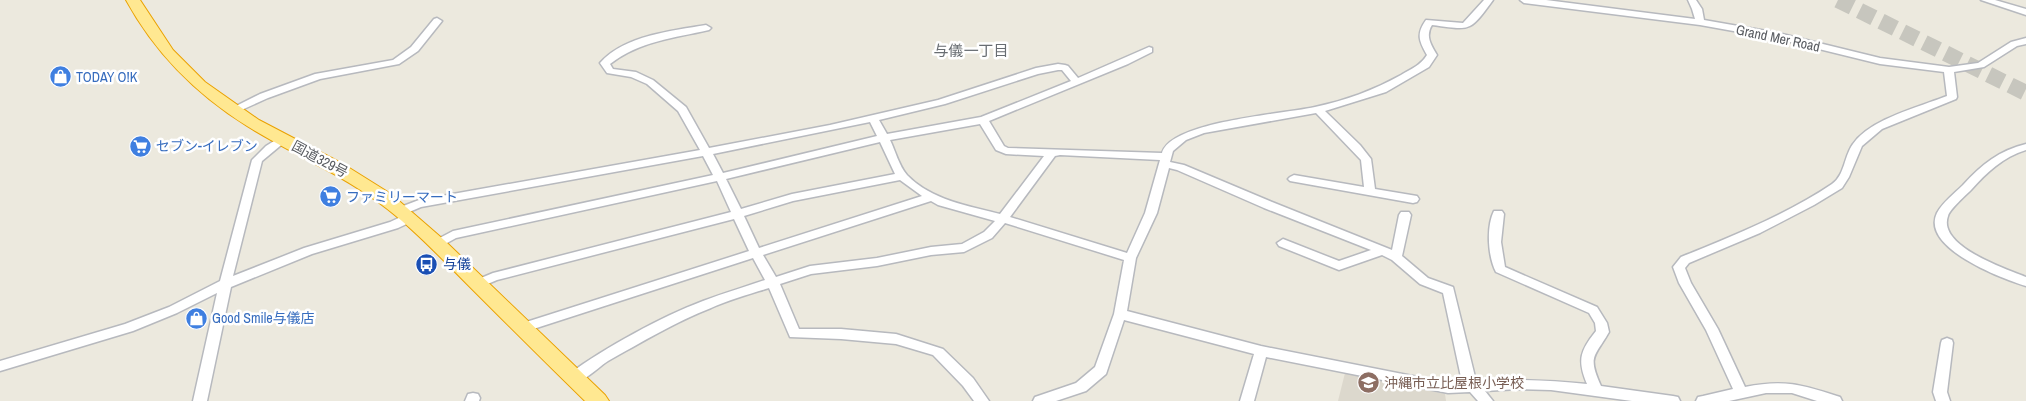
<svg xmlns="http://www.w3.org/2000/svg" width="2026" height="401" font-family="'Archivo Narrow','Noto Sans JP',sans-serif">
	<rect width="100%" height="100%" fill="#ece9de"/>
	<path fill="#dcd8cd" d="M1345,373L1445,394L1446,401H1338Z"/>
	<g fill="none" stroke-linecap="round" stroke-linejoin="round">
		<path stroke="#c7c6be" stroke-width="16" stroke-dasharray="16 8" stroke-linecap="butt" d="M1838,0L2026,93"/>
		<defs>
			<g id="minor">
				<path d="M1484,0H1493C1469,33 1471,30 1432,25C1425,36 1431,45 1437,55L1429,67L1386,92L1325,111L1360,145L1371,159L1375,189L1417,196L1419,199L1417,202L1413,203L1290,181L1288,179L1290,177L1294,175L1364,187L1361,160L1316,113L1204,133L1186,140L1173,151L1170,162L1184,165L1272,202L1392,250L1399,215L1401,212H1409L1411,215L1402,256L1428,278L1453,287L1476,381C1514,379 1549,380 1587,384C1577,360 1580,351 1596,331L1595,323L1589,313L1496,272C1488,257 1486,227 1494,211H1502L1504,214L1501,242L1505,267L1597,307L1607,323L1609,332C1595,357 1587,355 1601,386L1673,396L1678,397L1680,401H1632L1551,390L1518,389L1485,391L1493,401H1478L1470,392L1448,393L1266,357L1254,401H1240L1254,354L1124,320L1106,374L1086,391L1056,401H1033L1035,397L1076,383L1095,367L1114,314L1124,260L1005,223L992,238L964,252L931,255L877,266L811,274L780,284L799,329H841L896,334L943,349L973,378L989,401H974L963,386L933,355L896,344L841,339L790,337L769,288C750,294 729,300 711,308C675,322 642,342 608,361C598,367 581,386 569,382L567,378L569,374C606,347 661,317 703,301C724,293 745,287 765,280L753,258L524,332L520,330L518,327L520,324L749,251L734,219L497,280L478,288L474,287L472,284L474,281L493,273L731,212L717,181L456,238L438,248L432,244L434,241L453,231L713,175L703,156L421,207L402,215L396,211L398,208L419,200L700,150L678,111L647,84L631,77L607,73L600,63C625,35 672,31 706,25L711,28L709,30C674,38 640,41 610,64L613,69L636,72L653,80L686,107L709,148L830,125L938,100L1036,68L1058,64L1065,65L1068,66L1078,78L1149,47L1152,48V52L1128,64L989,121L1004,146L1008,148L1162,153C1171,121 1284,114 1315,107C1344,101 1374,90 1401,75C1411,69 1421,65 1427,55C1419,41 1416,34 1426,20L1463,23ZM1058,70H1062L1071,81L981,117L887,134L879,120L945,104L1038,74ZM870,122L877,136L723,173L713,154ZM980,124L996,150L1006,154L1044,156L1000,214C969,206 931,200 907,175C899,166 895,150 890,140ZM880,142L895,174L792,194L741,209L726,179ZM1060,155L1160,160L1145,213L1127,253L1010,217L1055,156ZM1169,168L1177,170L1264,208L1371,250L1339,261L1283,239L1277,243L1279,246L1339,270L1382,255L1392,260L1420,284L1443,293L1462,382L1448,383L1261,346L1127,311L1136,258L1157,213ZM900,180L922,196L759,248L744,216L793,201ZM931,201L938,205L995,221L984,232L962,244L931,247L877,258L810,266L776,277L763,255Z"/>
				<path d="M1520,0H1546L1695,19L1692,9L1688,0H1696L1702,9L1704,20L1778,33L1880,58L1949,67L1978,63L2011,42L2026,38V44L2017,46L1984,67L1954,72L1957,97L1956,99L1882,129L1862,146L1849,177L1842,188L1814,205L1760,233L1689,263L1685,268L1691,283L1718,329L1745,387C1785,379 1802,385 1840,397L1842,401H1817L1792,393H1766L1729,401H1696L1698,397L1703,396L1733,389L1706,330L1679,283L1673,267L1681,257C1732,236 1786,215 1832,184C1845,175 1844,156 1853,144C1870,119 1919,107 1947,96L1944,72L1880,64L1778,39L1700,25L1524,3Z"/>
				<path d="M1981,0H1995L2026,9V15Z"/>
				<path d="M437,18L442,21L418,51L399,64L320,79L268,98L237,112H229L228,110L260,94L315,74L393,60L411,47L434,19Z"/>
				<path d="M282,136L287,139L286,141L262,161L233,276L304,248L390,222L405,215H413L415,218L413,221L398,228L312,254L231,287L207,401H193L217,293L177,313L133,331L0,371V361L125,324L169,307L220,281L252,160L266,146Z"/>
				<path d="M2026,144V150C2003,157 1986,173 1971,190C1965,196 1950,209 1948,216C1937,246 2006,269 2026,277V286C2003,279 1920,248 1937,213C1942,203 1955,193 1963,185C1981,165 2000,150 2026,144Z"/>
				<path d="M1947,338L1952,340L1953,343L1947,392L1950,401H1936L1933,392L1941,343L1942,340Z"/>
				<path d="M473,393L478,394L480,398L479,401H465L468,394Z"/>
			</g>
			<path id="trunk" d="M126,0H140L173,50L205,82L259,120L343,164L391,194L444,240L605,395L609,401H585C545,362 506,323 467,284C439,256 410,225 378,202C337,172 290,153 247,126C196,94 155,53 126,0Z"/>
		</defs>
		<use href="#minor" stroke="#b7b9be" stroke-width="3"/>
		<use href="#trunk" stroke="#eaa100" stroke-width="2"/>
		<use href="#minor" fill="#fff" fill-rule="evenodd"/>
		<use href="#trunk" fill="#ffe891" fill-rule="evenodd"/>
	</g>
	<defs>
		<symbol id="shop-disc" viewBox="-11 -11 22 22"><circle r="9.5" fill="#3f7fe0" stroke="#fff"/><path d="M-5-2.5h2.3a2.7 3.5 0 0 1 5.4 0H5L5.5 6h-11ZM-1.5-2.5h3a1.5 2.3 0 0 0-3 0Z" fill="#fff"/></symbol>
		<symbol id="supermarket-disc" viewBox="-11 -11 22 22"><circle r="9.5" fill="#3f7fe0" stroke="#fff"/><path d="M-6-5.5h2.5l.6 2H6L4.5 2H-2.5L-4.4-4H-6ZM-1.5 3.2a1.3 1.3 0 1 0 .1 0ZM3 3.2a1.3 1.3 0 1 0 .1 0Z" fill="#fff"/></symbol>
		<symbol id="bus-disc" viewBox="-11 -11 22 22"><circle r="9.5" fill="#1a4fb4" stroke="#fff"/><path d="M-5-6H5V4H4V6H2V4H-2V6H-4V4H-5ZM-3.5-4V0h7V-4ZM-3.5 1.2v1.5H-2V1.2ZM2 1.2v1.5H3.5V1.2Z" fill="#fff"/></symbol>
		<symbol id="school-disc" viewBox="-11 -11 22 22"><circle r="9.5" fill="#8d6e63" stroke="#fff"/><path d="M0-5L7-2L0 1L-7-2ZM-4 1L0 2.5L4 1V4Q0 6-4 4Z" fill="#fff"/></symbol>
	</defs>
	<g fill-rule="evenodd">
		<use href="#shop-disc" x="48" y="64" width="25" height="25"/>
		<use href="#supermarket-disc" x="128" y="134" width="25" height="25"/>
		<use href="#supermarket-disc" x="318" y="184" width="25" height="25"/>
		<use href="#bus-disc" x="414" y="252" width="25" height="25"/>
		<use href="#shop-disc" x="184" y="306" width="25" height="25"/>
		<use href="#school-disc" x="1356" y="370" width="25" height="25"/>
	</g>
	<g text-anchor="middle" stroke-width="5" stroke-linejoin="round" paint-order="stroke">
		<g font-size="14" fill="#585b60" stroke="#fff">
			<text transform="translate(1778 38) rotate(12)" y="5">Grand Mer Road</text>
			<text transform="translate(320 159) rotate(28)" y="5">国道329号</text>
		</g>
		<g font-size="14" fill="#366cbe" stroke="#fff" text-anchor="start">
			<text x="76" y="82">TODAY O!K</text>
			<text x="156" y="151">セブン-イレブン</text>
			<text x="346" y="202">ファミリーマート</text>
			<text x="212" y="323">Good Smile与儀店</text>
		</g>
		<g font-size="14" fill="#164399" stroke="#fff" text-anchor="start">
			<text x="443" y="269">与儀</text>
		</g>
		<g font-size="14" fill="#785e54" stroke="#fff" text-anchor="start">
			<text x="1384" y="388">沖縄市立比屋根小学校</text>
		</g>
		<g font-size="15" fill="#686d72" stroke="#fff">
			<text x="971" y="56">与儀一丁目</text>
		</g>
	</g>
</svg>
